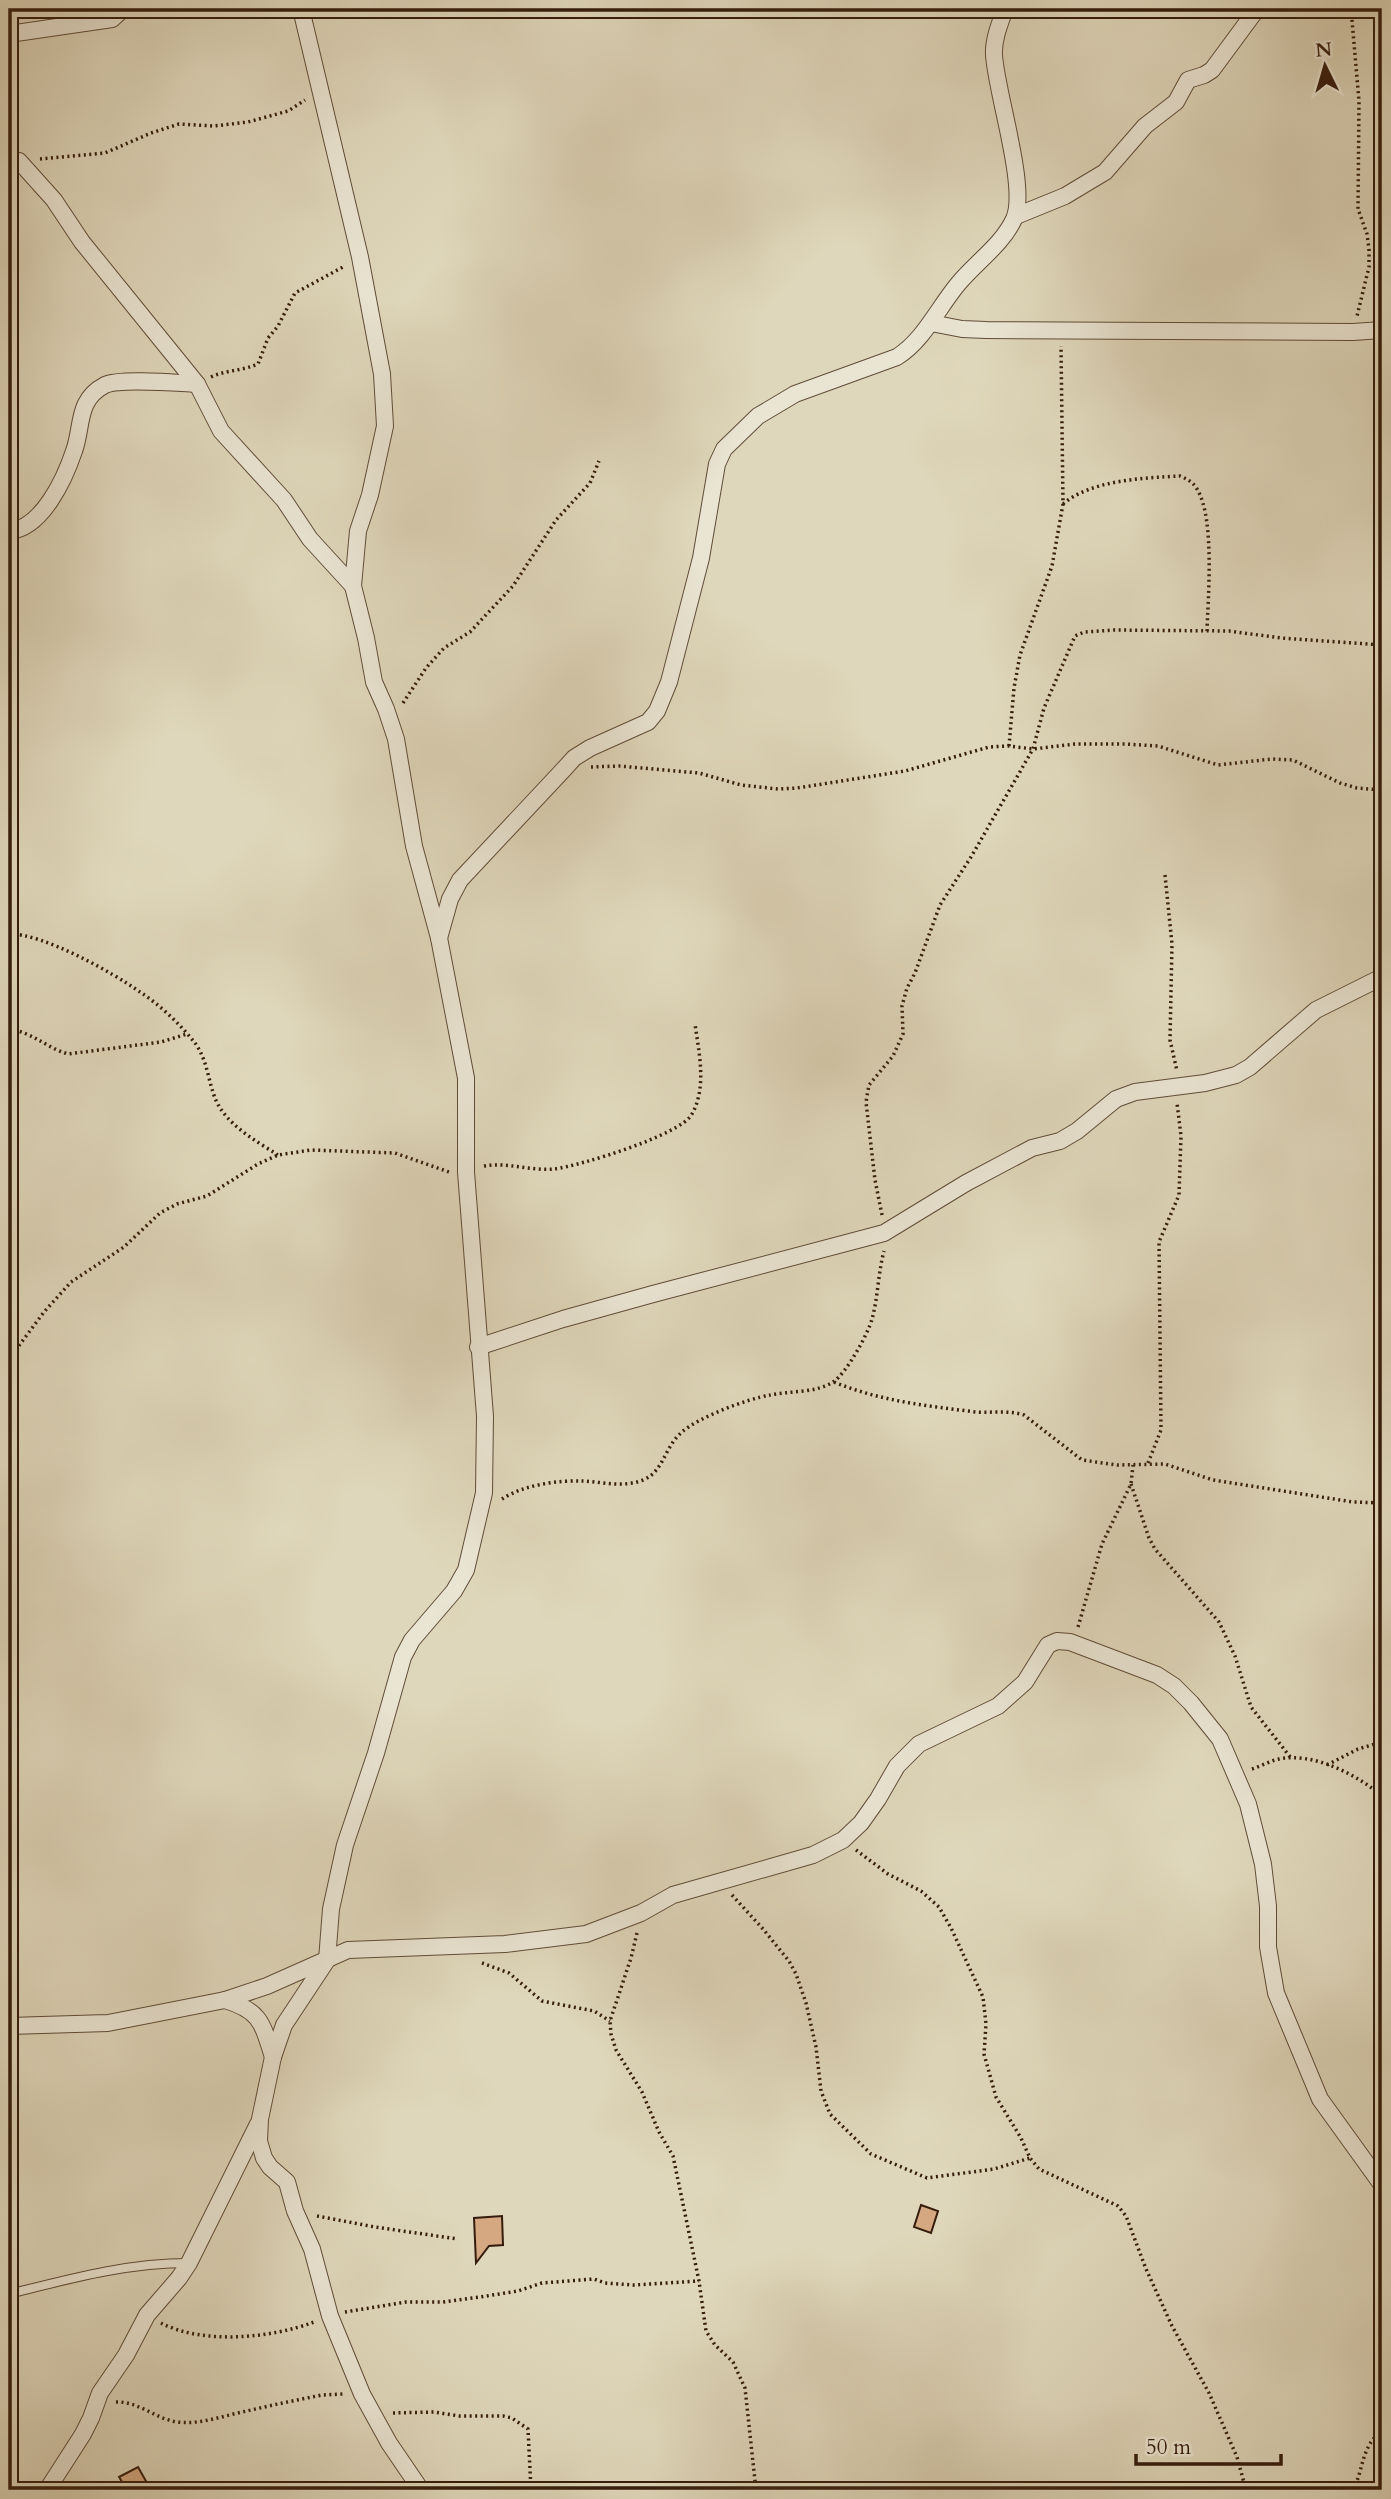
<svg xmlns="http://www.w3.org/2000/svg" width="1391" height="2499" font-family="Cardo,serif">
	<rect width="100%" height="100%" fill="#dfd7bb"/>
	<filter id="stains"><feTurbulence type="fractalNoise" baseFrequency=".00286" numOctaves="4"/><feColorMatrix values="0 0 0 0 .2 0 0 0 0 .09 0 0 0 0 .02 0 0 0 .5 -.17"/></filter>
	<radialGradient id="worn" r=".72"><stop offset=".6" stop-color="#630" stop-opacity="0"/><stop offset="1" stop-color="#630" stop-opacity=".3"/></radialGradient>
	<g fill="#d5a882" stroke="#351d0d" stroke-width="2">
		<path d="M921,2205L938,2211L931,2233L914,2227Z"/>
		<path d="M502,2216L503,2245L489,2246L476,2263L474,2218Z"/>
		<path d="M138,2467L151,2490H127L119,2477Z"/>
	</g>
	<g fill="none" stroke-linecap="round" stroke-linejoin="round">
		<defs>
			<path id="service" d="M9,2294C69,2279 126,2263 189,2263"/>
			<g id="minor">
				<path d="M301,9L360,257L382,374L385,426L370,495L358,531L353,586L366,638L374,682L386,709L396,739L414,846L439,938L466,1078V1172L485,1416L484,1493L466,1570L454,1591L412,1640L403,1657L376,1753L345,1845L331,1909L327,1960L284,2025L273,2057L260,2119L259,2141L264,2158L270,2167L287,2182L295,2211L312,2249L330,2316L362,2394L389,2443L421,2490"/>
				<path d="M9,34L112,19L123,9"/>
				<path d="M19,161L54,200L82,242L197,384L221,431L284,500L310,539L353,586"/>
				<path d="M1016,216L1065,196L1105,172L1145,126L1176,102L1188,80L1204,75L1212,70L1257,9"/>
				<path d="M931,323L962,329L986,330L1353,332L1382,330"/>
				<path d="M9,531C42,529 65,478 74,451C83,427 76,400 105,385C120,378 178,383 197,384"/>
				<path d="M439,938L450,899L460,880L565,768L574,758L590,748L648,722L657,711L669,682L701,558L717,464L724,449L758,416L795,394L897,357C924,340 938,308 958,284C976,262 1002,245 1014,219C1028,188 996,92 994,55C993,40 1000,23 1005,9"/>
				<path d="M478,1347L563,1319L653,1294L884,1233L966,1183L1032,1148L1060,1141L1077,1131L1116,1099L1135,1092L1205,1083L1236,1075L1250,1067L1316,1010L1382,977"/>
				<path d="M225,2000C261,2011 262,2023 273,2057"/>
				<path d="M9,2026L108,2023L225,2000L267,1986L348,1950L505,1944L586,1934L641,1913L673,1895L813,1855L843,1840L861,1823L878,1799L897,1766L919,1744L998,1706L1025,1682L1048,1645L1057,1641L1070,1642L1157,1675L1174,1686L1191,1703L1220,1739L1248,1804L1263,1864L1268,1906V1947L1276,1993L1320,2099L1382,2185"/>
				<path d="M47,2490L83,2434L91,2418L100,2393L126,2355L147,2315L179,2278L189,2263L258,2124"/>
			</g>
		</defs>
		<use href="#service" stroke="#604c38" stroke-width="10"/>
		<use href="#minor" stroke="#604c38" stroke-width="18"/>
		<g stroke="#351d0d" stroke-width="3.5" stroke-dasharray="2 3.5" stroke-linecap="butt">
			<path d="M1351,9L1359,101L1358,209L1367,234L1369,249V267L1357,316"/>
			<path d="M40,159L105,153L151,133L179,124L214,126L248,122L288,111L305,100"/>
			<path d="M211,377C226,370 242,371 258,364L268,338L278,326L295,293L343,267"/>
			<path d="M1063,504C1091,480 1143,478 1180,476C1187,479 1193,482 1197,489C1215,518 1208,597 1207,631"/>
			<path d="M403,703L426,668L444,648L470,632L513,586L556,520L590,483L599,461"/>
			<path d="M1009,746L1014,688L1020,655L1052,566L1063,504L1061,346"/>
			<path d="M591,767L619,766L699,773L741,785L778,789L797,788L905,771L989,747L1009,746L1033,749L1075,744H1125L1158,746L1218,765L1272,759L1293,760L1340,783L1357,788L1382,790"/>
			<path d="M1165,875L1172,944L1170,1040L1177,1071"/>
			<path d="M9,934C42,933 112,972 140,992C160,1005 180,1024 195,1043C207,1059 208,1080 215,1098C225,1124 256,1141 278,1155"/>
			<path d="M9,1029C34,1033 45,1047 68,1054L161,1042L187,1034"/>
			<path d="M484,1166C507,1162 530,1171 554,1169C579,1166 681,1135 692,1114C707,1087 699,1053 695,1024"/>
			<path d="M882,1215L875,1180L866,1102L869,1085L893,1056L903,1034L902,1006L907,988L915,973L940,905L971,857L1033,749L1044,708L1075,636L1084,632L1115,630L1229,631L1281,638L1382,645"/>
			<path d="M9,1359L44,1312L71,1282L124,1247L160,1213L177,1204L207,1196L258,1164L278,1155L311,1150L395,1153L449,1172"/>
			<path d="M834,1382C880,1401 927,1406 976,1412C992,1413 1008,1410 1024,1415L1082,1460L1117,1465L1165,1464L1213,1480L1353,1502L1382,1503"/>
			<path d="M1148,1463L1161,1430L1159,1242L1179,1195L1181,1136L1177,1103"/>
			<path d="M1131,1484L1149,1538L1155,1549L1219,1622L1235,1656L1251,1707L1291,1758"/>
			<path d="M502,1499C523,1485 558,1480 584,1481C600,1482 616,1486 632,1483C665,1478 661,1450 682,1432C699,1417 747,1399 770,1395C788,1391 817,1393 833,1382C846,1374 868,1334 872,1319C878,1298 878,1273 884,1251"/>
			<path d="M1078,1627L1102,1544L1131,1484L1133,1465"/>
			<path d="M1327,1765L1358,1749L1382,1742"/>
			<path d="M1252,1769C1261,1766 1270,1761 1279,1759C1313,1752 1356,1774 1382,1796"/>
			<path d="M856,1850L888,1874L921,1891L939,1907L951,1928L983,1997L986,2024L984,2054L996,2097L1021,2138L1030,2158L1039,2169L1118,2206L1126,2216L1146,2269L1172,2326L1209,2393L1237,2457L1246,2490"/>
			<path d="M732,1895L763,1929L789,1961L796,1974L806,2003L816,2047L821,2091L830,2114L871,2154L927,2178L994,2169L1030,2158"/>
			<path d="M637,1933L631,1958L610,2021L611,2034L616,2050L642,2092L659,2132L673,2156L699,2281L706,2331L715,2345L733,2362L745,2388L756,2490"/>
			<path d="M482,1963L509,1973L542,2001L594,2011L610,2021"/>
			<path d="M317,2216L375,2227L458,2239"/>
			<path d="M345,2312L406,2302H443L480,2297L518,2291L542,2283L594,2279L605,2283L634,2285L699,2281"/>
			<path d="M161,2323C203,2345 272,2338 314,2322"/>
			<path d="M116,2402C138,2401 156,2419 177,2422C201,2425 225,2415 247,2411C272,2405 297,2400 322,2395L343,2394"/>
			<path d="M393,2413L434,2412L459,2416H503L512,2418L528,2429L531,2490"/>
			<path d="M1353,2490C1364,2469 1361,2446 1382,2431"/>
		</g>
		<use href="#service" stroke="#eae5d3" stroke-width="8"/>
		<use href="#minor" stroke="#eae5d3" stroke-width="16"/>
	</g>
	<rect width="1391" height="2499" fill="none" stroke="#dfd7bb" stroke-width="35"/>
	<rect x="10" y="10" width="1370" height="2478" fill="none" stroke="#351d0d" stroke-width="3.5"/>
	<rect x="18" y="18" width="1356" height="2464" fill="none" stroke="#351d0d" stroke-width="2"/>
	<g transform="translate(1325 66) rotate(355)" stroke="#eae5d3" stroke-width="5" paint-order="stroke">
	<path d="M0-5L12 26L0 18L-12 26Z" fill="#351d0d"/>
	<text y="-10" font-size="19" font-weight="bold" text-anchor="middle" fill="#351d0d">N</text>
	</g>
	<path d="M1136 2454v10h145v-10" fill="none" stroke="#351d0d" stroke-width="3.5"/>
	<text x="1146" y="2454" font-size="21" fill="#351d0d" stroke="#eae5d3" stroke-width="5" paint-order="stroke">50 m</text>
	<rect width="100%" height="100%" filter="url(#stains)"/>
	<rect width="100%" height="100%" fill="url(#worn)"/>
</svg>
